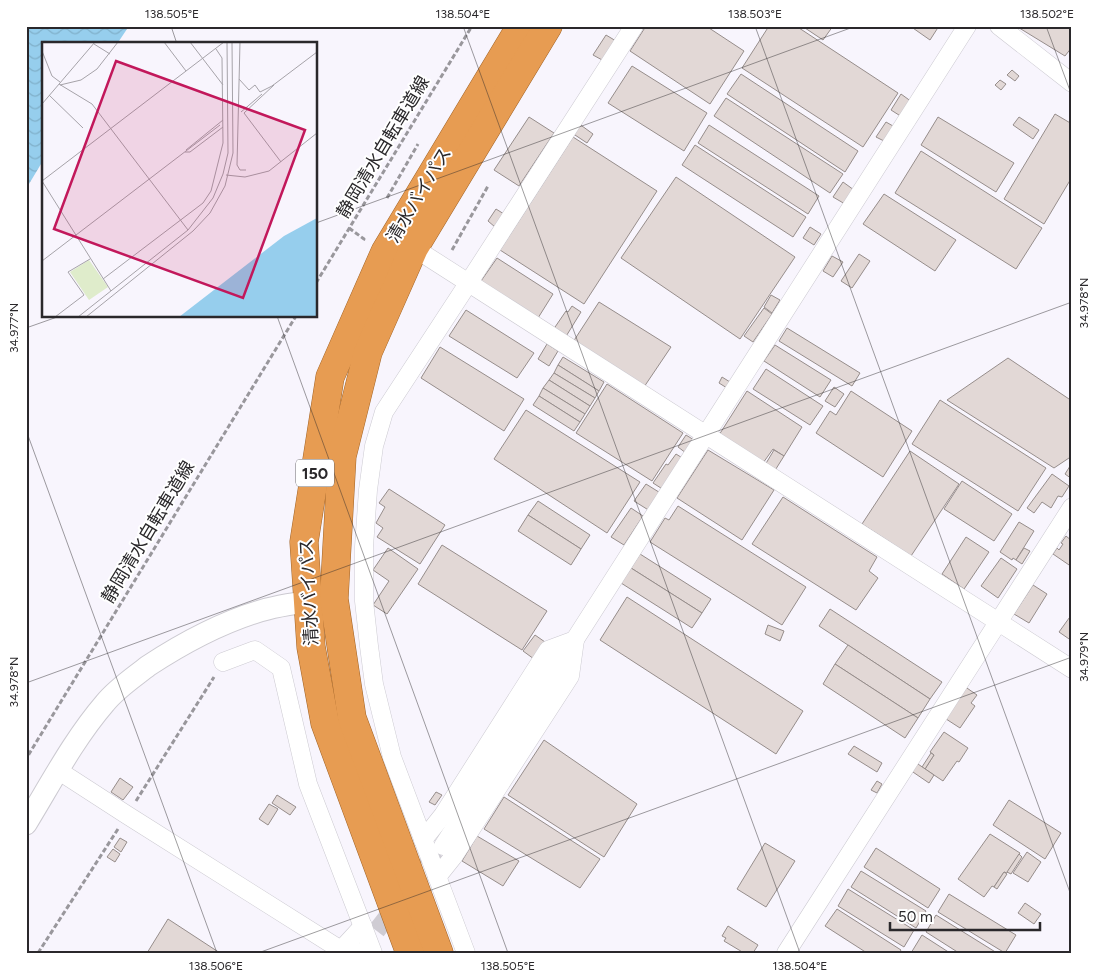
<svg xmlns="http://www.w3.org/2000/svg" width="1098" height="979" font-family="Figtree,'Noto Sans JP',sans-serif">
	<defs>
		<pattern id="water-waves" width="16" height="10" patternUnits="userSpaceOnUse" patternTransform="scale(1.25)"><rect width="16" height="10" fill="#96ceed"/><path d="M0 5q4-4 8 0t8 0" fill="none" stroke="#81b1cb"/></pattern>
	</defs>
	<rect width="100%" height="100%" fill="#f8f5fd"/>
	<path fill="url(#water-waves)" d="M26,26H129L117,44H44V159L26,189Z"/>
	<g fill="#e2d8d6" stroke="#968d8b">
		<path d="M646,26H706L744,51L710,104L630,51Z"/>
		<path d="M769,26H796L898,93L863,147L742,68Z"/>
		<path d="M802,26H833L823,40Z"/>
		<path d="M910,26H939L930,40Z"/>
		<path d="M1016,26H1072V47L1065,56Z"/>
		<path d="M606,35L616,41L604,61L593,55Z"/>
		<path d="M632,66L707,113L684,151L608,103Z"/>
		<path d="M1012,70L1019,76L1015,81L1007,75Z"/>
		<path d="M741,74L858,151L845,172L727,94Z"/>
		<path d="M1000,80L1006,84L1001,90L995,85Z"/>
		<path d="M901,94L912,102L902,117L891,110Z"/>
		<path d="M726,98L843,174L830,193L714,116Z"/>
		<path d="M1055,114L1072,124V177L1044,224L1004,199Z"/>
		<path d="M529,117L554,133L519,186L494,170Z"/>
		<path d="M938,117L1014,163L996,192L921,145Z"/>
		<path d="M1019,117L1039,130L1033,139L1013,125Z"/>
		<path d="M886,122L893,126L884,141L876,137Z"/>
		<path d="M578,123L593,134L587,143L572,133Z"/>
		<path d="M709,125L819,196L808,214L698,143Z"/>
		<path d="M573,137L657,191L584,304L500,250Z"/>
		<path d="M695,145L806,217L793,237L682,165Z"/>
		<path d="M921,151L1042,228L1016,269L895,193Z"/>
		<path d="M676,177L795,257L740,339L621,258Z"/>
		<path d="M843,182L854,190L845,204L833,197Z"/>
		<path d="M884,194L956,240L935,271L863,224Z"/>
		<path d="M496,209L504,214L495,227L488,221Z"/>
		<path d="M810,227L821,234L814,245L803,238Z"/>
		<path d="M859,254L870,261L852,288L841,281Z"/>
		<path d="M832,256L843,262L833,277L823,271Z"/>
		<path d="M497,258L553,294L538,318L481,281Z"/>
		<path d="M771,295L780,300L772,313L764,307Z"/>
		<path d="M599,302L671,347L644,387L573,342Z"/>
		<path d="M572,306L581,312L565,338L553,330L566,311L568,312Z"/>
		<path d="M764,308L772,314L753,342L744,336Z"/>
		<path d="M466,310L534,353L517,378L449,336Z"/>
		<path d="M787,328L860,373L852,386L779,341Z"/>
		<path d="M547,344L558,351L549,366L538,359Z"/>
		<path d="M775,345L831,380L820,397L764,361Z"/>
		<path d="M440,347L524,399L504,431L421,378Z"/>
		<path d="M563,357L604,382L599,391L558,365Z"/>
		<path d="M1008,358L1072,401V456L1054,468L947,400Z"/>
		<path d="M558,365L599,391L595,398L554,373Z"/>
		<path d="M766,369L823,406L810,425L753,389Z"/>
		<path d="M554,373L595,398L590,406L549,380Z"/>
		<path d="M722,377L730,382L727,388L719,383Z"/>
		<path d="M549,380L590,406L585,414L543,388Z"/>
		<path d="M607,384L683,433L652,481L576,433Z"/>
		<path d="M834,387L844,394L835,407L825,401Z"/>
		<path d="M543,388L585,414L580,422L539,396Z"/>
		<path d="M747,391L802,427L784,456L773,449L763,463L719,435Z"/>
		<path d="M851,391L912,431L883,477L816,433L830,411L836,415Z"/>
		<path d="M539,396L580,422L574,431L533,405Z"/>
		<path d="M940,400L1046,468L1018,511L912,444Z"/>
		<path d="M526,410L640,482L607,533L494,459Z"/>
		<path d="M686,435L694,440L686,453L678,447Z"/>
		<path d="M708,450L774,490L742,540L677,498Z"/>
		<path d="M774,450L784,456L774,472L765,465Z"/>
		<path d="M910,451L959,484L911,556L862,524Z"/>
		<path d="M676,454L684,459L664,490L653,483L666,464L668,465Z"/>
		<path d="M1072,463V479L1065,474Z"/>
		<path d="M1052,474L1069,486L1062,497L1058,496L1051,508L1042,502L1034,513L1027,508Z"/>
		<path d="M962,481L1012,514L994,541L944,509Z"/>
		<path d="M646,484L662,494L650,511L634,501Z"/>
		<path d="M389,489L445,525L420,564L377,537L383,528L376,523L385,507L379,503Z"/>
		<path d="M783,497L877,557L869,571L878,578L856,610L752,544Z"/>
		<path d="M538,501L590,535L581,549L528,515Z"/>
		<path d="M678,506L806,587L782,625L650,542L665,518L669,520Z"/>
		<path d="M631,508L643,516L624,545L611,537Z"/>
		<path d="M528,515L581,549L571,565L518,531Z"/>
		<path d="M1019,522L1034,531L1016,560L1013,558L1012,560L1000,552Z"/>
		<path d="M1066,536L1072,541V567L1053,554L1057,548L1059,550L1063,544L1061,543Z"/>
		<path d="M966,537L989,552L964,589L942,574Z"/>
		<path d="M442,545L547,611L522,650L418,584Z"/>
		<path d="M388,548L418,569L387,614L373,605L389,581L373,570Z"/>
		<path d="M1024,548L1030,551L1022,564L1016,560Z"/>
		<path d="M640,554L711,599L702,613L631,568Z"/>
		<path d="M1001,558L1017,569L998,598L981,586Z"/>
		<path d="M631,568L702,613L692,628L621,583Z"/>
		<path d="M1033,585L1047,594L1029,623L1014,614Z"/>
		<path d="M627,597L803,711L776,754L600,640Z"/>
		<path d="M830,609L942,682L930,699L819,626Z"/>
		<path d="M1072,614V641L1059,632Z"/>
		<path d="M768,625L784,631L780,641L765,634Z"/>
		<path d="M535,635L545,642L534,659L523,651Z"/>
		<path d="M848,645L930,699L918,718L835,664Z"/>
		<path d="M835,664L918,718L905,738L823,684Z"/>
		<path d="M964,686L977,695L971,703L975,706L960,728L943,717Z"/>
		<path d="M944,732L968,748L959,762L957,761L943,781L925,769L934,755L930,752Z"/>
		<path d="M544,740L637,804L604,857L508,795Z"/>
		<path d="M854,746L882,763L877,772L848,754Z"/>
		<path d="M931,753L934,755L925,769L922,767Z"/>
		<path d="M915,762L934,775L929,783L910,770Z"/>
		<path d="M120,778L133,787L123,800L111,792Z"/>
		<path d="M877,781L882,784L877,793L871,790Z"/>
		<path d="M436,792L442,795L435,805L429,802Z"/>
		<path d="M277,795L296,807L290,815L272,803Z"/>
		<path d="M504,797L600,859L580,888L484,829Z"/>
		<path d="M1009,800L1061,833L1045,859L993,825Z"/>
		<path d="M269,804L278,809L268,825L259,819Z"/>
		<path d="M990,834L1020,853L1007,873L1004,872L994,887L992,886L984,897L958,879Z"/>
		<path d="M477,836L519,861L503,886L462,861Z"/>
		<path d="M120,838L127,842L121,852L114,847Z"/>
		<path d="M765,843L795,861L766,907L737,889Z"/>
		<path d="M876,848L940,889L928,908L864,867Z"/>
		<path d="M113,849L120,854L115,862L107,857Z"/>
		<path d="M1027,852L1041,862L1028,882L1013,873Z"/>
		<path d="M1019,854L1022,857L1011,874L1007,872Z"/>
		<path d="M861,871L926,911L916,928L851,887Z"/>
		<path d="M1004,872L1007,874L997,889L994,887Z"/>
		<path d="M848,889L914,930L904,947L838,906Z"/>
		<path d="M949,894L1016,935L1005,953L938,912Z"/>
		<path d="M1025,903L1041,914L1034,924L1018,913Z"/>
		<path d="M837,909L901,950L899,953H867L825,926Z"/>
		<path d="M936,915L997,953H959L926,932Z"/>
		<path d="M168,919L220,953H147Z"/>
		<path d="M728,926L758,945L753,953H744L724,941L726,938L722,936Z"/>
		<path d="M922,935L950,953H911Z"/>
	</g>
	<g fill="none" stroke-linecap="round" stroke-linejoin="round">
		<path stroke="#cfccd3" stroke-width="18" stroke-dasharray="18 9" stroke-linecap="butt" d="M360,952L439,850"/>
		<defs>
			<g id="minor">
				<path d="M999,26L1072,83"/>
				<path d="M414,248L1072,669"/>
				<path d="M223,662L255,650L281,668L308,784L373,953"/>
				<path d="M59,771L127,815L341,950L339,953"/>
				<path d="M423,840L443,815L548,650L575,640L570,676L453,857L437,877"/>
				<path d="M443,846L967,26"/>
				<path d="M341,950L363,926"/>
				<path d="M359,953V952"/>
				<path d="M466,953L392,757L374,684L369,646L364,601V547L368,490L374,446L384,412L469,282L634,26"/>
				<path d="M786,953L1072,507"/>
			</g>
			<path id="tertiary" d="M26,824C51,783 74,739 105,703C116,689 134,677 148,666C183,643 220,623 260,611C280,605 303,602 324,600"/>
			<g id="trunk">
				<path d="M410,953L325,723L311,647L304,542L330,377L385,252L521,26"/>
				<path d="M439,953L352,718L334,599L342,456L368,352L414,248L548,26"/>
			</g>
		</defs>
		<use href="#minor" stroke="#cccad1" stroke-width="19"/>
		<use href="#tertiary" stroke="#cccad1" stroke-width="23"/>
		<use href="#trunk" stroke="#a16428" stroke-width="29"/>
		<g stroke="#99979c" stroke-width="3" stroke-dasharray="5 2.5" stroke-linecap="butt">
			<path d="M387,198L418,144"/>
			<path d="M349,228L364,239L363,241"/>
			<path d="M452,250L488,186"/>
			<path d="M316,283L472,26"/>
			<path d="M26,762L29,754L296,316"/>
			<path d="M136,801L214,677"/>
			<path d="M38,953L118,829"/>
		</g>
		<use href="#minor" stroke="#fff" stroke-width="18"/>
		<use href="#tertiary" stroke="#fff" stroke-width="21"/>
		<use href="#trunk" stroke="#e79c52" stroke-width="28"/>
	</g>
	<path fill="none" stroke="#2a282b" stroke-width="1" stroke-opacity="0.45" d="M171,26L177,44M463,26L800,953M755,26L1072,898M1046,26L1072,96M316,223L856,26M277,316L508,953M26,328L60,316M26,430L217,953M26,683L1072,302M258,953L1072,657"/>
	<g text-anchor="middle" stroke-width="4" stroke-linejoin="round" paint-order="stroke">
		<rect fill="#fff" stroke="#6a686b" stroke-width="1" x="296" y="459.5" width="38" height="27" rx="4"/>
		<g font-size="16" font-weight="bold" fill="#2a282b">
			<text x="315" y="479">150</text>
		</g>
		<g font-size="18" fill="#2a282b" stroke="#fff">
			<text transform="translate(383 147) rotate(-59)" y="6">静岡清水自転車道線</text>
			<text transform="translate(419 195) rotate(-59)" y="6">清水バイパス</text>
			<text transform="translate(148 532) rotate(-59)" y="6">静岡清水自転車道線</text>
			<text transform="translate(309 592) rotate(-93)" y="6">清水バイパス</text>
		</g>
	</g>
	<g transform="translate(42 42)">
		<rect width="275" height="275" fill="#f8f5fd"/>
		<path d="M47,218L66,245L47,258L28,230Z" fill="#dfeccb"/>
		<path d="M275,176V275H137L242,194Z" fill="#96ceed"/>
		<path fill="none" stroke="#a6a3a9" stroke-width="1" d="M122,0L144,29M148,0L181,43M198,0L195,123L198,128H204M52,2L68,12M0,9L10,34L18,40M197,37L207,48L213,43L218,50L232,43M17,42L50,62L146,188M18,43L39,38L55,27L76,0M232,43L202,71L239,120M230,44L275,10M7,53L41,86M0,62L53,0M199,70L220,52M144,108L181,78M143,110H148L181,85M184,133L203,135L227,129L275,91M0,139L182,0M0,139L69,249M0,219L178,83M61,237L161,161L169,149L181,101L180,16L174,7M13,275L42,253L26,230L48,217M36,275L146,188L171,156L181,132L186,111L185,0M44,275L151,189L168,171L183,144L191,111L190,0"/>
		<path fill="#c2185b" fill-opacity="0.15" stroke="#c2185b" stroke-width="2.5" d="M74,19L263,88L201,256L12,187Z"/>
		<rect width="275" height="275" fill="none" stroke="#2a282b" stroke-width="2.5"/>
	</g>
	<rect width="1098" height="979" fill="none" stroke="#ffffff" stroke-width="55"/>
	<path d="M890 922v8h150v-8" fill="none" stroke="#2a282b" stroke-width="2.5"/>
	<text x="898" y="922" font-size="15" fill="#2a282b" stroke="#ffffff" stroke-width="4" paint-order="stroke">50 m</text>
	<rect x="28" y="28" width="1042" height="924" fill="none" stroke="#2a282b" stroke-width="2"/>
	<g font-size="12" text-anchor="middle" fill="#2a282b">
		<text x="172" y="18">138.505°E</text>
		<text x="463" y="18">138.504°E</text>
		<text x="755" y="18">138.503°E</text>
		<text x="1047" y="18">138.502°E</text>
		<text transform="translate(1084 303) rotate(-90)" y="4">34.978°N</text>
		<text transform="translate(14 328) rotate(-90)" y="4">34.977°N</text>
		<text transform="translate(1084 657) rotate(-90)" y="4">34.979°N</text>
		<text transform="translate(14 682) rotate(-90)" y="4">34.978°N</text>
		<text x="216" y="970">138.506°E</text>
		<text x="508" y="970">138.505°E</text>
		<text x="800" y="970">138.504°E</text>
	</g>
</svg>
